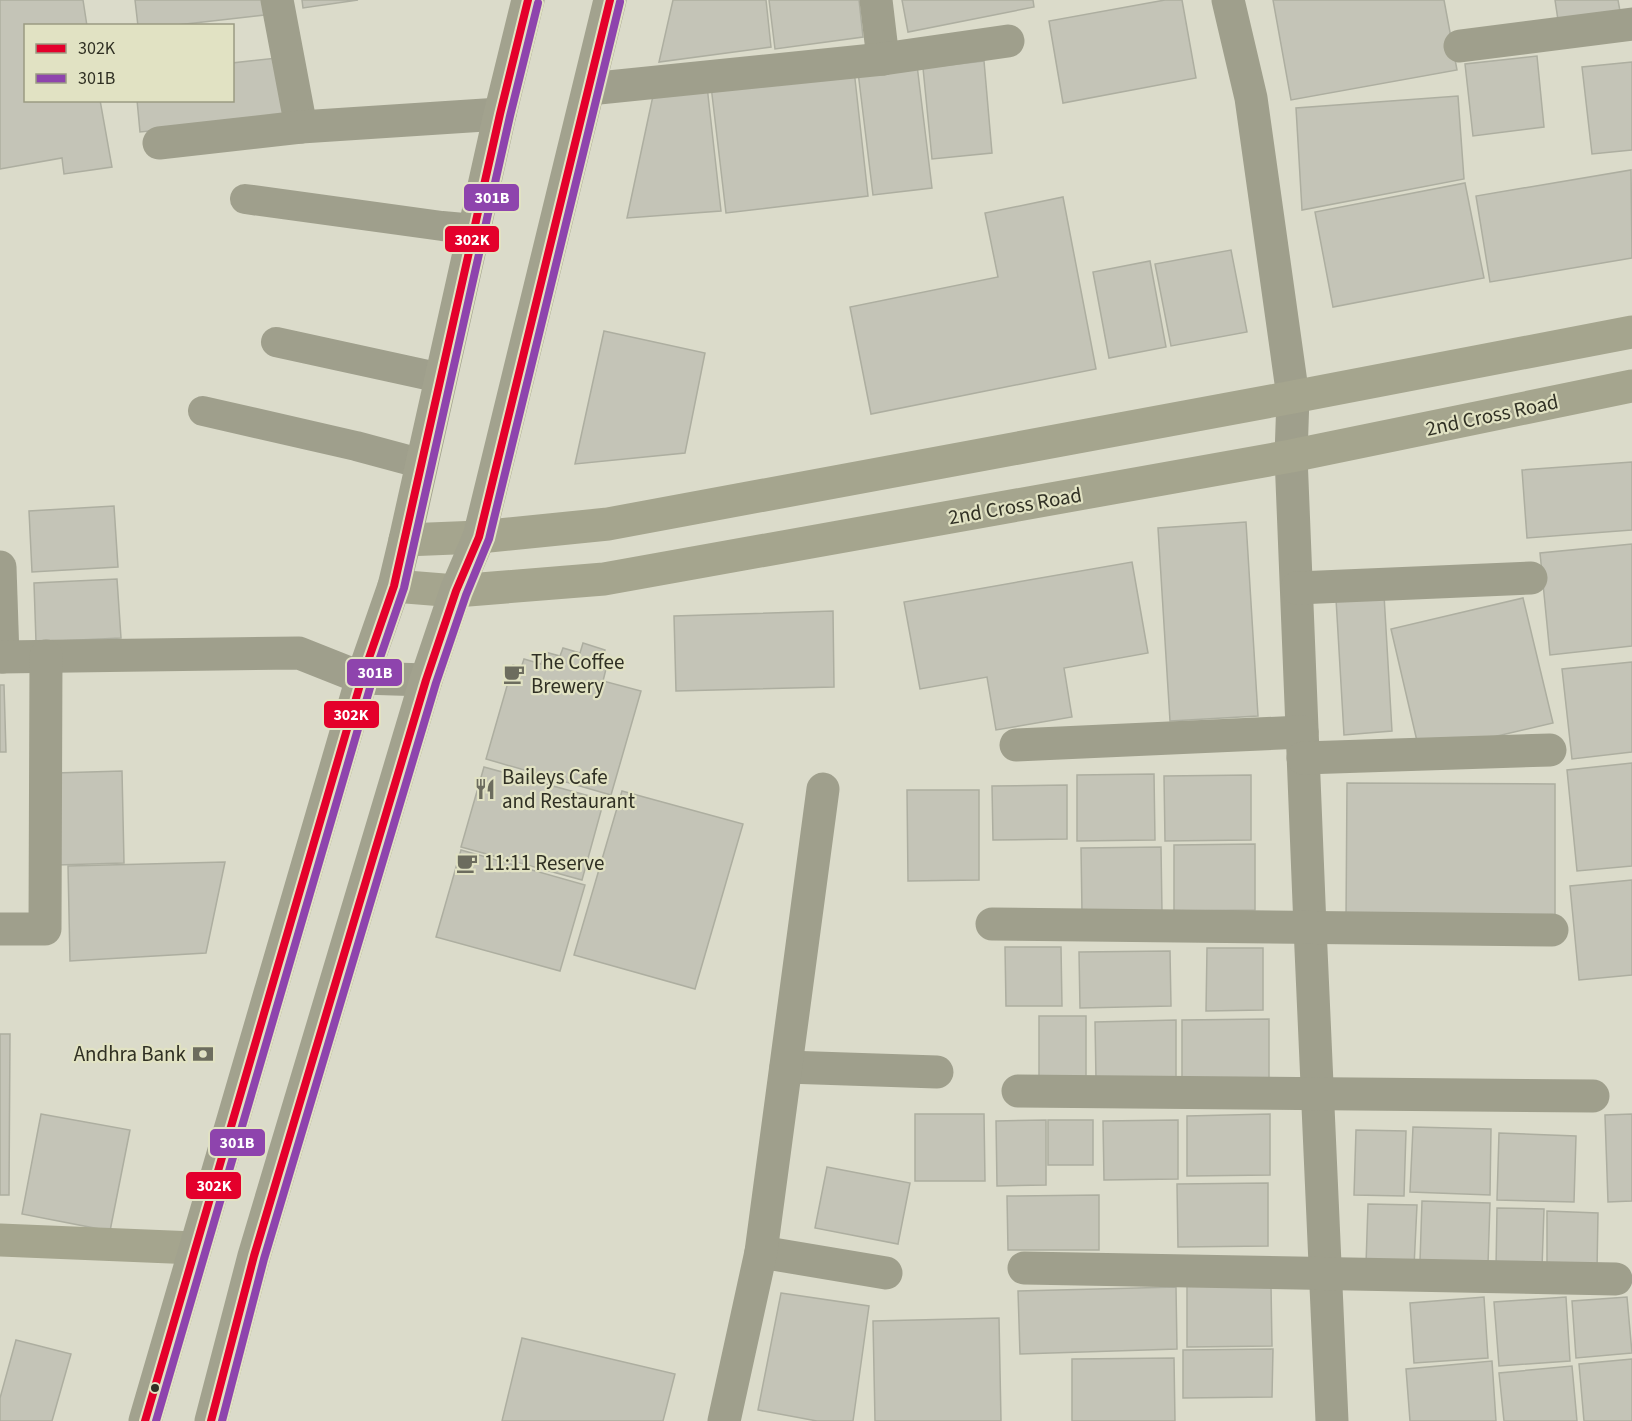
<svg xmlns="http://www.w3.org/2000/svg" width="1632" height="1421" font-family="'Source Sans 3',sans-serif">
	<rect width="100%" height="100%" fill="#dbdbca"/>
	<g fill="#c4c4b7" stroke="#adaea0" stroke-width="1.5">
		<path d="M0,0H83L87,26H26V100H100L112,167L64,174L62,158L0,169Z"/>
		<path d="M135,0H262L264,15L168,26H138Z"/>
		<path d="M302,0H358L303,8Z"/>
		<path d="M673,0H766L771,47L659,62Z"/>
		<path d="M769,0H859L863,37L775,49Z"/>
		<path d="M902,0H1033L1034,7L908,32Z"/>
		<path d="M1165,0H1182L1196,78L1063,103L1049,21Z"/>
		<path d="M1273,0H1444L1457,70L1291,100Z"/>
		<path d="M1555,0H1618L1620,11L1558,20Z"/>
		<path d="M1537,56L1544,127L1473,136L1465,64Z"/>
		<path d="M277,58L284,117L140,132L137,100H232V63Z"/>
		<path d="M984,61L992,153L932,159L923,68Z"/>
		<path d="M1632,62V150L1592,154L1582,67Z"/>
		<path d="M917,65L932,188L873,195L858,72Z"/>
		<path d="M854,70L868,196L726,213L711,86Z"/>
		<path d="M707,86L721,211L627,218L654,91Z"/>
		<path d="M1458,96L1464,179L1302,210L1296,108Z"/>
		<path d="M1631,170L1632,258L1490,282L1476,196Z"/>
		<path d="M1465,183L1484,278L1333,307L1315,212Z"/>
		<path d="M1063,197L1096,369L871,414L850,307L998,277L985,213Z"/>
		<path d="M1231,250L1247,332L1171,346L1155,264Z"/>
		<path d="M1150,261L1166,347L1109,358L1093,272Z"/>
		<path d="M604,331L705,353L685,453L575,464Z"/>
		<path d="M1632,462V530L1527,538L1522,470Z"/>
		<path d="M114,506L118,567L32,572L29,511Z"/>
		<path d="M1246,522L1258,716L1170,721L1158,528Z"/>
		<path d="M1632,544V646L1550,655L1540,553Z"/>
		<path d="M1132,562L1148,653L1064,668L1072,717L996,730L987,677L920,689L904,602Z"/>
		<path d="M117,579L121,638L36,642L34,583Z"/>
		<path d="M1384,595L1392,731L1344,735L1336,599Z"/>
		<path d="M1523,598L1553,723L1420,754L1391,629Z"/>
		<path d="M833,611L834,687L676,691L674,616Z"/>
		<path d="M583,643L605,650L601,663L607,665L603,681L641,691L611,795L486,759L513,665L521,668L524,659L541,664L545,652L560,656L563,648L580,653Z"/>
		<path d="M1632,662V752L1572,759L1562,669Z"/>
		<path d="M0,685H4L6,752H0Z"/>
		<path d="M1632,763V866L1577,871L1567,770Z"/>
		<path d="M484,767L604,800L582,880L461,847Z"/>
		<path d="M122,771L124,863L57,865L55,773Z"/>
		<path d="M1154,774L1155,840L1077,841V775Z"/>
		<path d="M1251,775V840L1165,841L1164,776Z"/>
		<path d="M1347,783L1555,784V920H1346Z"/>
		<path d="M1067,785V839L993,840L992,786Z"/>
		<path d="M907,790H979V880L908,881Z"/>
		<path d="M622,791L743,824L695,989L574,955Z"/>
		<path d="M1255,844V910L1174,911V845Z"/>
		<path d="M1161,847L1162,912L1082,913L1081,848Z"/>
		<path d="M461,850L585,885L560,971L436,937Z"/>
		<path d="M225,862L206,953L70,961L68,866Z"/>
		<path d="M1632,880V975L1579,980L1570,886Z"/>
		<path d="M1005,947H1061L1062,1006H1006Z"/>
		<path d="M1207,948H1263V1010L1206,1011Z"/>
		<path d="M1170,951L1171,1006L1080,1008L1079,952Z"/>
		<path d="M1039,1016H1086V1084L1039,1085Z"/>
		<path d="M1269,1019V1078L1182,1079V1020Z"/>
		<path d="M1176,1020V1078L1096,1079L1095,1022Z"/>
		<path d="M0,1034H10L9,1195H0Z"/>
		<path d="M41,1114L130,1130L110,1231L22,1214Z"/>
		<path d="M915,1114H984L985,1181H915Z"/>
		<path d="M1270,1114V1175L1187,1176V1116Z"/>
		<path d="M1632,1114V1201L1608,1202L1605,1115Z"/>
		<path d="M1046,1120V1185L997,1186L996,1121Z"/>
		<rect x="1048" y="1120" width="45" height="45"/>
		<path d="M1178,1120V1179L1104,1180L1103,1121Z"/>
		<path d="M1413,1127L1491,1129L1490,1195L1410,1192Z"/>
		<path d="M1356,1130L1406,1131L1404,1196L1354,1195Z"/>
		<path d="M1499,1133L1576,1136L1574,1202L1497,1200Z"/>
		<path d="M827,1167L910,1183L898,1244L815,1228Z"/>
		<path d="M1268,1183V1246L1178,1247L1177,1184Z"/>
		<path d="M1099,1195V1250H1008L1007,1196Z"/>
		<path d="M1422,1201L1490,1203L1488,1264L1420,1262Z"/>
		<path d="M1368,1204L1417,1205L1414,1267L1366,1265Z"/>
		<path d="M1497,1208L1544,1209L1542,1269L1496,1268Z"/>
		<path d="M1547,1211L1598,1213L1597,1271L1547,1270Z"/>
		<path d="M1271,1285L1272,1346L1187,1347V1286Z"/>
		<path d="M1176,1287L1177,1349L1020,1354L1018,1291Z"/>
		<path d="M781,1293L869,1306L853,1421H817L758,1410Z"/>
		<path d="M1484,1297L1488,1358L1414,1363L1410,1303Z"/>
		<path d="M1566,1297L1570,1361L1499,1366L1494,1302Z"/>
		<path d="M1627,1297L1632,1353L1576,1358L1572,1301Z"/>
		<path d="M999,1318L1001,1421H875L873,1321Z"/>
		<path d="M522,1338L675,1374L663,1421H502Z"/>
		<path d="M16,1340L71,1354L52,1421H0V1398Z"/>
		<path d="M1273,1349L1272,1397L1183,1398V1350Z"/>
		<path d="M1174,1358L1175,1421H1072V1359Z"/>
		<path d="M1632,1359V1421H1584L1579,1364Z"/>
		<path d="M1492,1361L1496,1421H1410L1406,1369Z"/>
		<path d="M1572,1366L1577,1421H1504L1499,1373Z"/>
	</g>
	<g fill="none" stroke-linecap="round" stroke-linejoin="round">
		<g stroke="#9f9f8c" stroke-width="30">
			<path d="M245,199L442,226L475,229"/>
			<path d="M276,342L441,378"/>
			<path d="M203,411L356,446L423,464"/>
		</g>
		<g stroke="#9f9f8c" stroke-width="33">
			<path d="M277,0L301,127"/>
			<path d="M876,0L883,59"/>
			<path d="M1228,0L1251,98L1293,397L1291,456L1310,927L1332,1421"/>
			<path d="M1460,46L1632,24"/>
			<path d="M589,89L883,59L1008,41"/>
			<path d="M159,143L301,127L500,114"/>
			<path d="M0,567L3,657"/>
			<path d="M1297,588L1531,578"/>
			<path d="M0,657L299,653L362,678L426,680"/>
			<path d="M1016,745L1302,732"/>
			<path d="M1303,758L1550,750"/>
			<path d="M992,924L1552,930"/>
			<path d="M0,929H45L46,656"/>
			<path d="M786,1067L937,1072"/>
			<path d="M1018,1091L1593,1096"/>
			<path d="M761,1252L886,1273"/>
			<path d="M1024,1268L1616,1279"/>
			<path d="M724,1421L761,1252L823,789"/>
		</g>
		<g stroke="#a5a58e" stroke-width="33">
			<path d="M405,540L479,537L608,524L1293,397L1632,332"/>
			<path d="M394,586L456,591L604,579L1291,456L1632,386"/>
			<path d="M0,1240L195,1248"/>
		</g>
		<g stroke="#a2a28e" stroke-width="33">
			<path d="M145,1421L362,678L394,586L405,540L500,114L528,0"/>
			<path d="M211,1421L254,1256L426,680L456,591L479,537L610,0"/>
		</g>
		<defs>
			<g id="bus-1">
				<path d="M145,1421L362,678L394,586L500,114L528,0"/>
				<path d="M211,1421L254,1256L426,680L456,591L479,537L610,0"/>
			</g>
			<g id="bus-2">
				<path d="M156,1421L372,681L404,588L510,116L538,3"/>
				<path d="M222,1421L264,1259L436,683L466,595L489,539L620,2"/>
			</g>
		</defs>
		<use href="#bus-1" stroke="#e1e2c3" stroke-width="12"/>
		<use href="#bus-2" stroke="#e1e2c3" stroke-width="12"/>
		<use href="#bus-1" stroke="#e4002b" stroke-width="8"/>
		<use href="#bus-2" stroke="#8e44ad" stroke-width="8"/>
	</g>
	<defs>
		<symbol id="cafe-bare" viewBox="-9 -9 18 18"><path d="M-5.5-4.5H6V0H3Q3 3.5 0 3.5H-2.5Q-5.5 3.5-5.5 0ZM3-3.2v2h1.7v-2ZM-6 4.5H4V6H-6Z" fill="#6c6c5e" stroke="#e1e2c3" stroke-width="2.5" paint-order="stroke"/></symbol>
		<symbol id="restaurant-bare" viewBox="-9 -9 18 18"><path d="M-5-6h1v4h1v-4h1v4h1v-4h1v5L-1.5 .5V6h-2V.5L-5-1ZM5-6V6H3V1.5H1.5Q1.5-4 5-6Z" fill="#6c6c5e" stroke="#e1e2c3" stroke-width="2.5" paint-order="stroke"/></symbol>
		<symbol id="bank-bare" viewBox="-9 -9 18 18"><path d="M-6-4H6V4H-6ZM0-2.3a2.3 2.3 0 1 0 0 4.6a2.3 2.3 0 1 0 0-4.6Z" fill="#6c6c5e" stroke="#e1e2c3" stroke-width="2.5" paint-order="stroke"/></symbol>
	</defs>
	<g fill-rule="evenodd">
		<use href="#cafe-bare" x="499" y="659" width="30" height="30"/>
		<use href="#restaurant-bare" x="470" y="774" width="30" height="30"/>
		<use href="#cafe-bare" x="452" y="848" width="30" height="30"/>
		<use href="#bank-bare" x="188" y="1039" width="30" height="30"/>
	</g>
	<circle fill="#303024" stroke="#e1e2c3" stroke-width="2" cx="155" cy="1388" r="5"/>
	<g text-anchor="middle" stroke-width="4.5" stroke-linejoin="round" paint-order="stroke">
		<g font-size="21" fill="#303024" stroke="#e1e2c3">
			<text transform="translate(1492 415) rotate(-12)" y="7">2nd Cross Road</text>
			<text transform="translate(1015 506) rotate(-10)" y="7">2nd Cross Road</text>
		</g>
		<g font-size="21" fill="#303024" stroke="#e1e2c3" text-anchor="start">
			<text x="531" y="669">The Coffee<tspan x="531" dy="24">Brewery</tspan></text>
			<text x="502" y="784">Baileys Cafe<tspan x="502" dy="24">and Restaurant</tspan></text>
			<text x="484" y="870">11:11 Reserve</text>
			<text x="186" y="1061" text-anchor="end">Andhra Bank</text>
		</g>
	</g>
	<g stroke="#e1e2c3" stroke-width="2">
		<rect x="463" y="183" width="57" height="29" rx="6" fill="#8e44ad"/>
		<rect x="444" y="225" width="56" height="28" rx="6" fill="#e4002b"/>
		<rect x="346" y="658" width="57" height="29" rx="6" fill="#8e44ad"/>
		<rect x="323" y="700" width="57" height="29" rx="6" fill="#e4002b"/>
		<rect x="209" y="1128" width="57" height="29" rx="6" fill="#8e44ad"/>
		<rect x="185" y="1171" width="57" height="29" rx="6" fill="#e4002b"/>
	</g>
	<g font-size="16" text-anchor="middle" font-weight="bold" fill="#fff">
		<text x="492" y="203">301B</text>
		<text x="472" y="245">302K</text>
		<text x="375" y="678">301B</text>
		<text x="351" y="720">302K</text>
		<text x="237" y="1148">301B</text>
		<text x="214" y="1191">302K</text>
	</g>
	<rect x="24" y="24" width="210" height="78" fill="#e1e2c3" stroke="#9a9b83" stroke-width="1.5"/>
	<rect x="36" y="44" width="30" height="9" fill="#e4002b" stroke="#9a9b83" stroke-width="1.5"/>
	<text x="78" y="54" font-size="18" fill="#303024">302K</text>
	<rect x="36" y="74" width="30" height="9" fill="#8e44ad" stroke="#9a9b83" stroke-width="1.5"/>
	<text x="78" y="84" font-size="18" fill="#303024">301B</text>
</svg>
